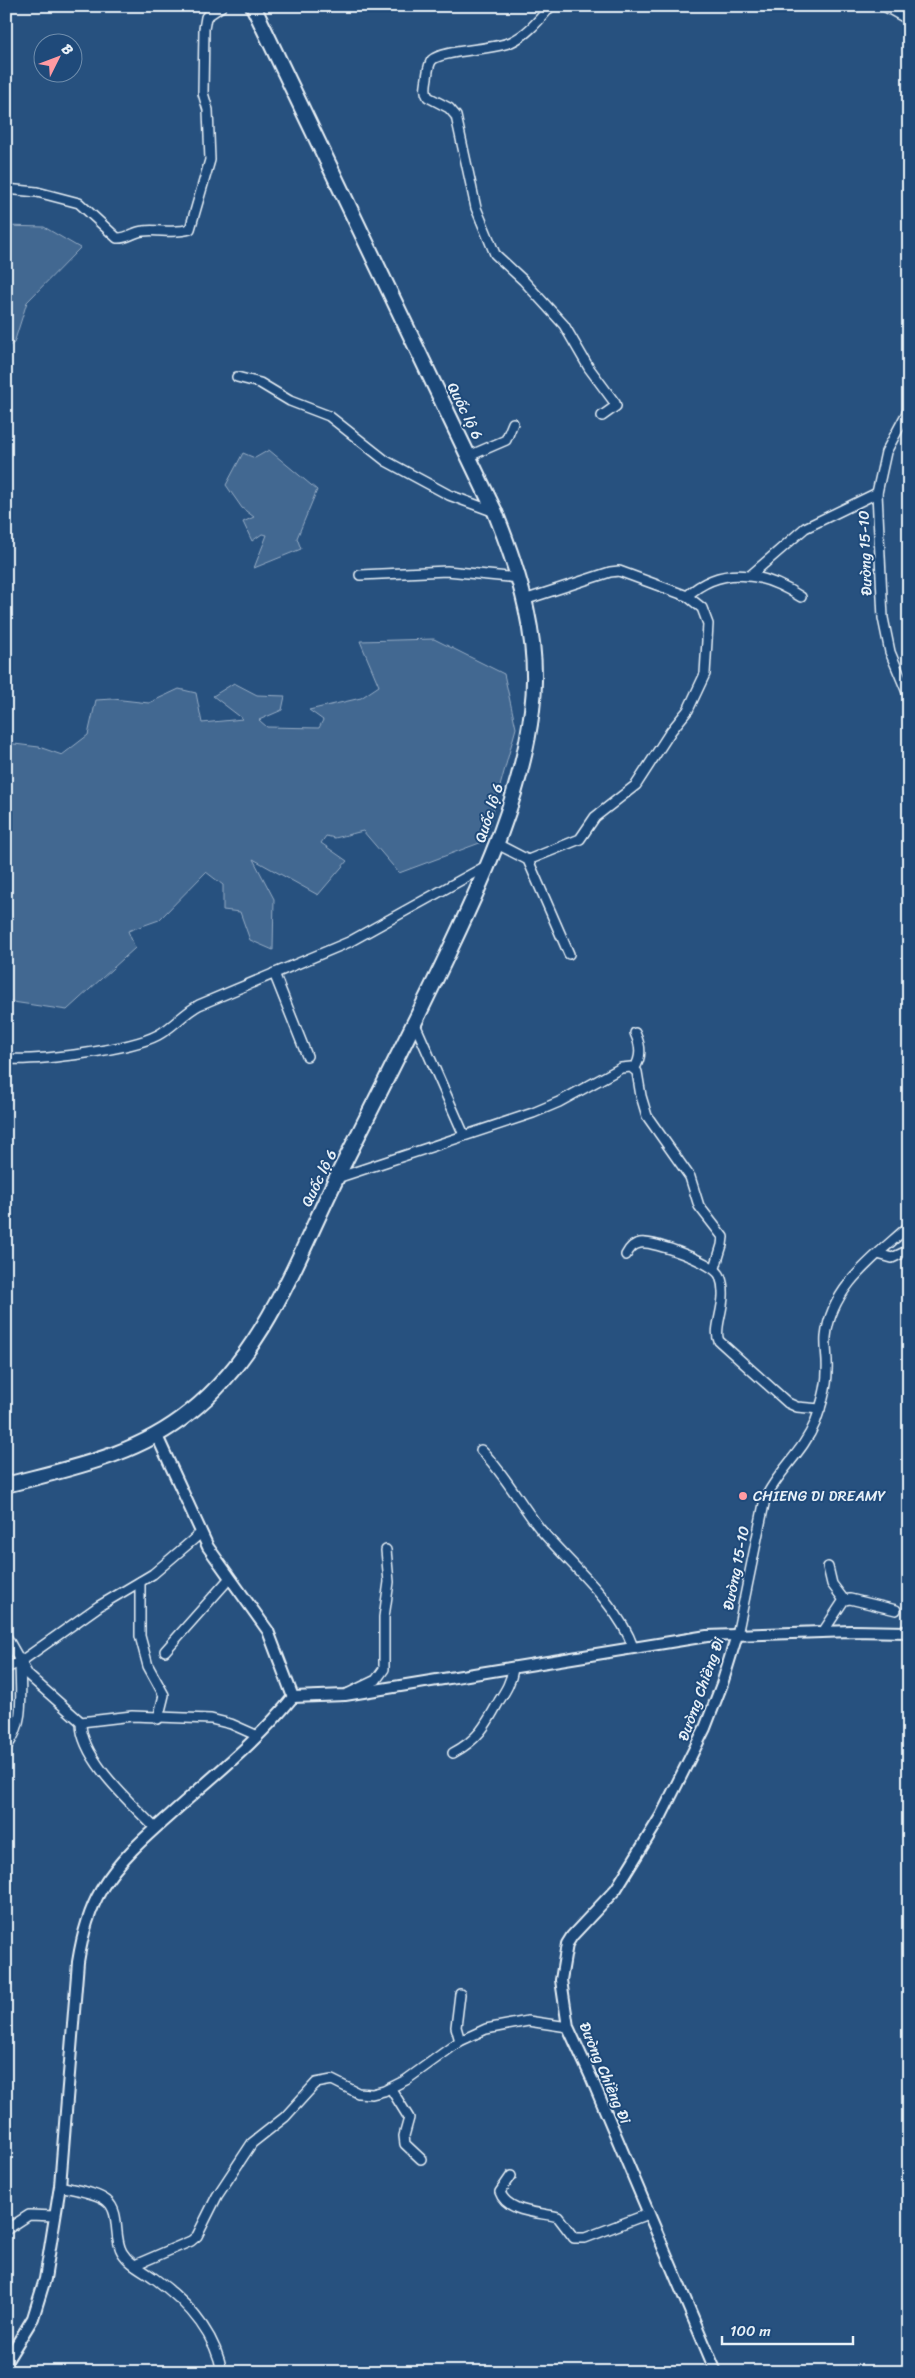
<svg xmlns="http://www.w3.org/2000/svg" width="915" height="2378" font-family="Sriracha,sans-serif">
	<rect width="100%" height="100%" fill="#27517f"/>
	<filter id="ink" filterUnits="userSpaceOnUse"><feTurbulence type="fractalNoise" baseFrequency=".02" numOctaves="2"/><feDisplacementMap in="SourceGraphic" scale="10" xChannelSelector="R" yChannelSelector="G"/><feConvolveMatrix kernelMatrix="1 2 1 2 8 2 1 2 1" color-interpolation-filters="sRGB"/></filter>
	<g filter="url(#ink)">
		<g fill="#436891" stroke="#96acc4">
			<path d="M6,226L44,227L80,248L27,302L14,343L6,348Z"/>
			<path d="M269,450L317,490L297,538L301,549L254,568L267,535L262,534L252,541L243,522L254,517L242,508L226,485L243,453L255,458Z"/>
			<path d="M434,639L504,674L516,728L485,841L399,873L363,831L335,838L326,836L321,843L347,861L318,895L253,859L274,899L273,950L250,940L240,912L223,910V885L206,872L159,920L128,931L135,948L67,1010L6,1001V743L39,747L62,755L88,735L96,700L113,699L149,703L179,689L196,693L202,723L243,719L213,696L234,683L257,695L285,696L282,710L259,720L267,727L319,728L323,720L309,710L361,698L379,686L360,641Z"/>
		</g>
		<g fill="none" stroke-linecap="round" stroke-linejoin="round">
			<defs>
				<g id="minor">
					<path d="M551,6C539,20 528,34 511,42C493,50 442,50 432,60C428,65 428,72 427,78C426,85 424,91 428,97L449,108L456,116L476,208L495,254L523,280L564,325L589,368L615,403L616,406L602,416"/>
					<path d="M884,6L909,20"/>
					<path d="M6,189L37,192L79,203L117,238C127,239 133,232 143,231C158,229 175,234 190,229L210,160L208,110L203,93L204,29L206,17L222,6"/>
					<path d="M237,377L260,383L290,401L329,416L386,461L449,495L495,512"/>
					<path d="M909,409L886,452L877,493L883,618L890,652L909,697"/>
					<path d="M469,456L506,440L513,423"/>
					<path d="M360,575L447,571L519,578"/>
					<path d="M751,575L805,528L877,493"/>
					<path d="M687,596C723,564 764,573 801,597"/>
					<path d="M524,600L610,572L619,571L687,596L702,608L708,624L705,674L688,710L671,731L636,785L595,817L580,839L528,860"/>
					<path d="M497,844L528,860L569,954"/>
					<path d="M274,973L307,1056"/>
					<path d="M415,1024L464,1135"/>
					<path d="M6,1059C40,1061 130,1050 158,1035C173,1027 184,1013 199,1005L349,942L488,865"/>
					<path d="M634,1069C642,1057 641,1046 635,1033"/>
					<path d="M337,1178L533,1113L559,1102L621,1068L631,1067L637,1072L641,1096L647,1116L690,1177L699,1206L723,1237L722,1245L715,1268"/>
					<path d="M878,1254L892,1258L909,1250"/>
					<path d="M626,1255C629,1249 633,1244 640,1243C654,1241 715,1263 720,1276C730,1301 712,1327 719,1341L788,1403L797,1407L820,1409"/>
					<path d="M481,1450C505,1474 520,1504 541,1530C570,1564 619,1605 633,1647"/>
					<path d="M828,1567L832,1584L844,1600"/>
					<path d="M140,1582V1636L148,1666L164,1695L158,1719"/>
					<path d="M823,1632L844,1600L850,1599L896,1610"/>
					<path d="M737,1635L765,1499C778,1471 803,1452 815,1423C821,1406 827,1389 827,1371C828,1359 825,1348 826,1337C831,1287 875,1257 909,1226"/>
					<path d="M6,1636L28,1675L81,1722C80,1758 131,1803 155,1828"/>
					<path d="M165,1651L229,1579"/>
					<path d="M6,1668L20,1662L99,1606L153,1574L201,1533"/>
					<path d="M349,1693L376,1680L384,1669V1617L389,1582L386,1550"/>
					<path d="M81,1722L132,1716L211,1719L231,1724L258,1736"/>
					<path d="M6,1747C26,1725 20,1689 20,1662"/>
					<path d="M453,1753C479,1739 486,1725 499,1701C506,1690 511,1682 513,1669"/>
					<path d="M460,2041L456,2027L460,1994"/>
					<path d="M391,2089L409,2118L404,2136L405,2144L421,2159"/>
					<path d="M511,2176L500,2192C507,2213 541,2212 558,2217L574,2238H585L648,2214"/>
					<path d="M60,2186C74,2190 96,2192 107,2201C121,2213 113,2237 122,2252C129,2264 143,2270 154,2278C186,2301 215,2332 222,2372"/>
					<path d="M6,2230L29,2215L55,2216"/>
					<path d="M135,2265L191,2241L197,2236L217,2196L252,2143L285,2117L316,2083L332,2080L358,2093L372,2094L384,2091L406,2080L460,2041L486,2029L528,2021L568,2027"/>
				</g>
				<g id="tertiary">
					<path d="M293,1697L345,1695L707,1636L851,1631L909,1632"/>
					<path d="M6,2362L33,2318L45,2279L60,2186L78,1962C82,1937 88,1912 101,1890C118,1861 145,1837 170,1815C212,1777 258,1741 293,1697L268,1631L208,1547L157,1436"/>
					<path d="M716,2372L591,2077L568,2027L561,1980L567,1944L572,1936L616,1889L661,1816L705,1728L722,1684L737,1635"/>
				</g>
				<path id="trunk" d="M6,1485C70,1468 136,1456 189,1413C270,1349 299,1250 345,1161C381,1090 417,1019 451,947C487,871 522,793 532,710C541,642 520,574 495,512L253,6"/>
			</defs>
			<use href="#minor" stroke="#e8f1f8" stroke-width="12"/>
			<use href="#tertiary" stroke="#e8f1f8" stroke-width="14"/>
			<use href="#trunk" stroke="#e8f1f8" stroke-width="18"/>
			<use href="#minor" stroke="#1f4a7a" stroke-width="9"/>
			<use href="#tertiary" stroke="#1f4a7a" stroke-width="10"/>
			<use href="#trunk" stroke="#1f4a7a" stroke-width="14"/>
		</g>
	</g>
	<circle fill="#ff9aa2" stroke="#1f4a7a" stroke-width="2" cx="743" cy="1496" r="5"/>
	<g text-anchor="middle" stroke-width="4" stroke-linejoin="round" paint-order="stroke">
		<g font-size="15" fill="#e8f1f8" stroke="#1f4a7a">
			<text transform="translate(465 411) rotate(64)" y="5">Quốc lộ 6</text>
			<text transform="translate(865 553) rotate(-92)" y="5">Đường 15-10</text>
			<text transform="translate(489 813) rotate(-72)" y="5">Quốc lộ 6</text>
			<text transform="translate(319 1178) rotate(-64)" y="5">Quốc lộ 6</text>
			<text transform="translate(736 1568) rotate(-79)" y="5">Đường 15-10</text>
			<text transform="translate(701 1689) rotate(-70)" y="5">Đường Chiềng Đi</text>
			<text transform="translate(605 2073) rotate(67)" y="5">Đường Chiềng Đi</text>
		</g>
		<g font-size="15" fill="#e8f1f8" stroke="#1f4a7a" text-anchor="start">
			<text x="753" y="1501">CHIENG DI DREAMY</text>
		</g>
	</g>
	<rect width="915" height="2378" fill="none" stroke="#1f4a7a" stroke-width="25"/>
	<rect x="12" y="12" width="890" height="2353" fill="none" stroke="#e8f1f8" stroke-width="2" filter="url(#ink)"/>
	<g transform="translate(58 58) rotate(48)"><circle r="24" fill="#1f4a7a" stroke="#6f8dac"/>
	<path d="M0-4L9 19L0 12L-9 19Z" fill="#ff9aa2"/>
	<text y="-8" font-size="14" font-weight="bold" text-anchor="middle" fill="#e8f1f8">B</text>
	</g>
	<path d="M722 2336v8h131v-8" fill="none" stroke="#e8f1f8" stroke-width="2.5"/>
	<text x="730" y="2336" font-size="15" fill="#e8f1f8" stroke="#1f4a7a" stroke-width="4" paint-order="stroke">100 m</text>
</svg>
